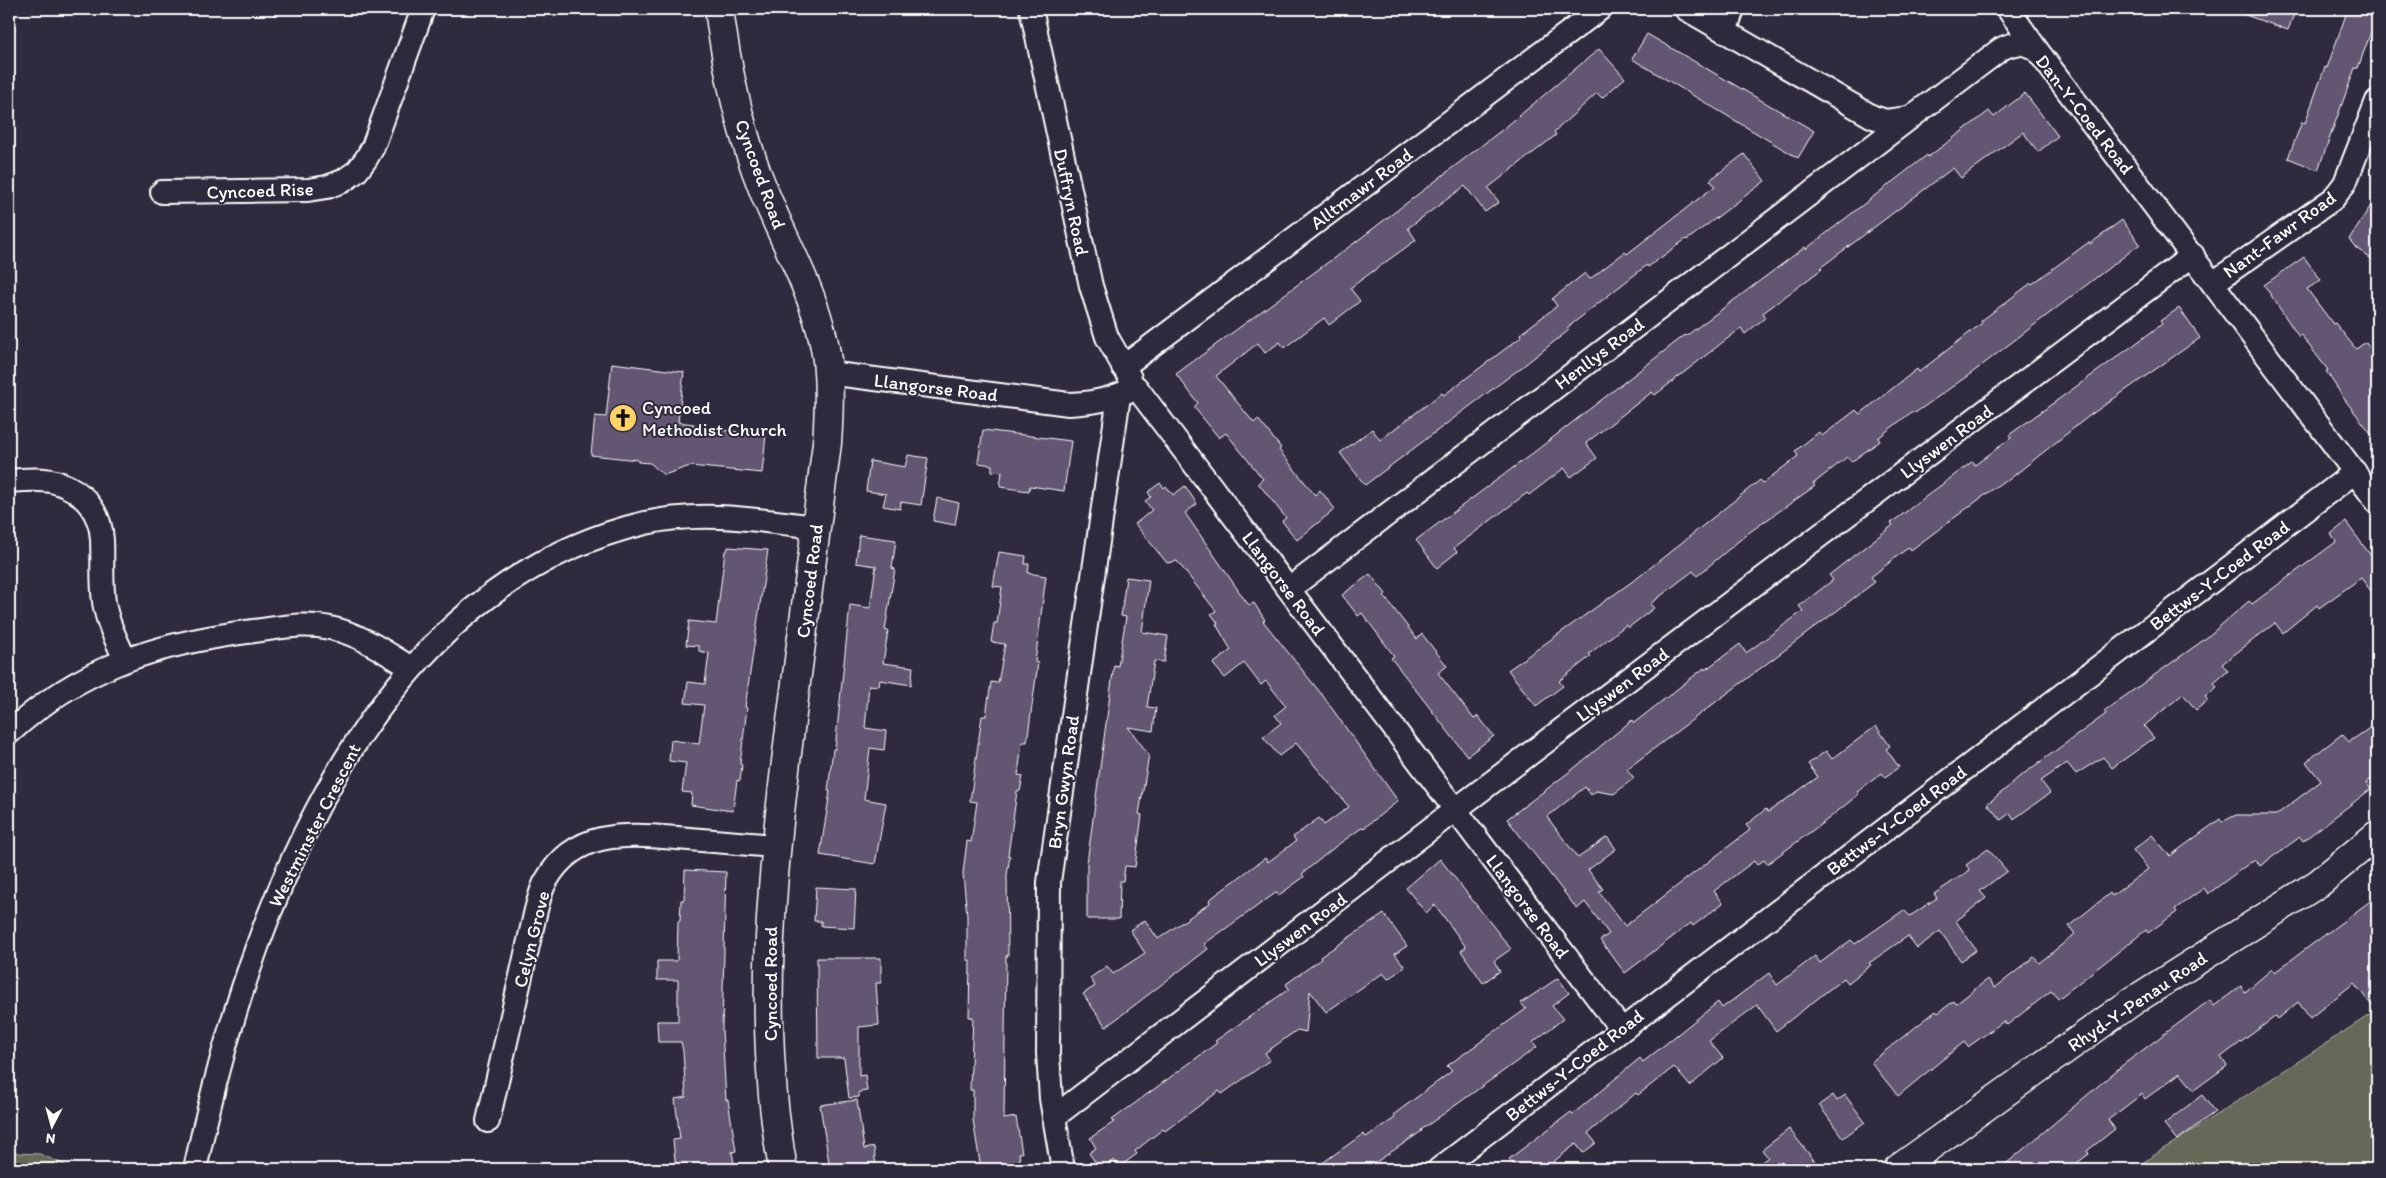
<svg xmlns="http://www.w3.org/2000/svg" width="2386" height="1178" font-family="Itim,sans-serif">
	<rect width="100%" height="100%" fill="#2f2a3d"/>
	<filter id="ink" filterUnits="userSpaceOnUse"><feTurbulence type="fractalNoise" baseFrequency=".02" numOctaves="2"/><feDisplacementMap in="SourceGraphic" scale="10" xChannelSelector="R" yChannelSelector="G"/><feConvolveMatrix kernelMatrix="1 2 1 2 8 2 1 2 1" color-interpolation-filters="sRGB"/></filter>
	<g filter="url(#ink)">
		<g fill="#666859" stroke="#b2b4ac">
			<path d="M2377,1010V1169H2133Z"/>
			<path d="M9,1146L17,1153L40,1154L74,1169H9Z"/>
		</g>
		<g fill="#635672" stroke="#fff">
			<path d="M2235,9H2296L2288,30L2234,11Z"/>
			<path d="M2348,9L2376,18L2358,68H2355L2318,170L2288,158L2302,122L2305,123L2325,67L2327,68Z"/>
			<path d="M1647,34L1814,131L1798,158L1632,59Z"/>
			<path d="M1599,49L1625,78L1602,98L1597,93L1554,132L1556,135L1488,188L1499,202L1485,212L1465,186L1408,228L1416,240L1350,288L1360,301L1329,325L1324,318L1284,348L1280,342L1265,353L1258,343L1216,376L1254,423L1258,419L1281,448L1279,450L1315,495L1320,490L1335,509L1297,540L1282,521L1286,518L1258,483L1263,479L1226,433L1219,438L1194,407L1198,403L1176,374L1357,241L1507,126Z"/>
			<path d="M2025,93L2058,136L2038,152L2023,132L1961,178L1953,168L1820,268L1822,269L1763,313L1766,317L1745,334L1741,328L1655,395L1652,392L1586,443L1597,458L1571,477L1564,468L1529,495L1527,493L1454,548L1457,552L1437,568L1416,540L1533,453L1685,335L1686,336L1805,247L1806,249L1927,155L1928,157L1989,111L1994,117Z"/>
			<path d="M1744,154L1765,181L1687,240L1686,239L1648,267L1647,265L1567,328L1569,330L1522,367L1365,485L1340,453L1372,429L1380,440L1442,393L1444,395L1521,337L1520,334L1557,306L1552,299L1585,273L1590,279L1625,252L1627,254L1715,186L1710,180Z"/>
			<path d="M2377,196V263L2356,248L2349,239Z"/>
			<path d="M2122,220L2140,244L1973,372L1915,413L1913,411L1878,438L1880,441L1851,462L1847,457L1813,484L1815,486L1747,534L1697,576L1693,571L1650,604L1654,608L1628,628L1626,625L1589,654L1591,656L1559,681L1563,686L1536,706L1508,670L1640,576L1760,480L1763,483L1798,456L1795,451L1819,432L1822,436L1856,410L1860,414L1917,369L1919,372L1982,323L1981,321L2031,283L2032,284L2089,242L2090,244Z"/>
			<path d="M2304,257L2321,280L2307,289L2333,324L2335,323L2356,349L2366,342L2377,358V441L2345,400L2326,371L2328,370L2301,335L2299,337L2264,285Z"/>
			<path d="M2179,308L2200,338L2089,416L2006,482L2005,480L1911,550L1909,547L1871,577L1875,582L1627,769L1634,778L1614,794L1596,791L1591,795L1585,787L1547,817L1578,858L1607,837L1616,849L1588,870L1603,889L1599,892L1625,926L1750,830L1746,825L1766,809L1768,812L1818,777L1808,764L1826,751L1832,759L1876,726L1890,746L1886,749L1899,767L1885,777L1882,773L1857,792L1859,794L1828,819L1767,864L1764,860L1757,865L1754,861L1714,891L1723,903L1693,926L1691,923L1625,973L1600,940L1609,934L1585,902L1577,909L1507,819L1572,770L1632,720L1634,723L1704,668L1705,670L1740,644L1746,653L1803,611L1799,606L1833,580L1829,575L1893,525L1891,523L1973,461L1975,465L2011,438L2009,435L2131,347L2162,324L2160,321Z"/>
			<path d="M612,363L684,372L678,422L694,424V427L766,435L762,473L690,466L664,475L650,463L638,462V460L591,455L595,416L606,417Z"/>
			<path d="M983,430L1071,441L1064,491L1030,486L1029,491L1000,487L1002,472L992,471V465L978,463Z"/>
			<path d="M908,455L928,458L921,505L901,502L900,509L883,506L886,494L866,491L870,461L905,467Z"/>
			<path d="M1160,483L1164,488L1166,486L1173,495L1185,486L1197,504L1185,513L1247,603L1250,605L1254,603L1265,620L1263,621L1323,696L1398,801L1364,828L1363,827L1336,846L1302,874L1304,877L1279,895L1277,892L1204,944L1208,949L1106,1027L1083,994L1095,986L1090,978L1107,966L1113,974L1145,953L1130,930L1145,920L1158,939L1210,903L1209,900L1265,858L1268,862L1296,841L1293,837L1319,818L1324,825L1349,807L1296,743L1279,756L1263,737L1281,723L1275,715L1286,706L1266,681L1261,685L1244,663L1225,678L1213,664L1231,650L1216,624L1218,623L1211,614L1216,611L1177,561L1167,563L1135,524L1152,510L1145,501L1151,497L1148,492Z"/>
			<path d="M937,498L959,503L955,525L933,521Z"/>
			<path d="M2346,522L2377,564V599L2361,578L2319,608L2317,605L2283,633L2275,623L2222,664L2228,671L2214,683L2217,687L2205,697L2208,700L2196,710L2183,694L2144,726L2154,738L2112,768L2103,757L2076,774L2067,763L2041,781L2050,793L2014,819L2010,813L2001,820L1987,804L2012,784L2011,783L2106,714L2104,711L2205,639L2249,601L2252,604L2336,542L2331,534Z"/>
			<path d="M859,535L896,540L892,568L895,569L885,630L888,631L883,663L913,667L911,685L880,680L879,686L869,685L865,728L886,731L884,750L870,748L864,799L886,803L875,864L820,855L830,791H828L833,749H835L850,605L870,608L876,566L856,563Z"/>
			<path d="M728,547L768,550L745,707L747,708L740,764L742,765L740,781L737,780L733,811L691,805L692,793L682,792L686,763L669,761L671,740L699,744L704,705L685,703L688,682L705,684L709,653L699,651V646L686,645L689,621L716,624L725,551H727Z"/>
			<path d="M999,552L1026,556L1025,564H1029L1028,573L1046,576L1035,662L1038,663L1027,742H1022L1018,775L1023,776L1020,791H1017L1008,855L1010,856L1007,875L1008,956H1006L1004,1119L1016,1117L1022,1153H1019L1021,1169H981L973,1120V1090H970L973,1017H969L970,960H967V916L963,873L967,841L971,842L977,802L970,801L982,716H986L991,682L998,683L1005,644L991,642L994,623H997L1002,587L993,586Z"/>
			<path d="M1370,574L1386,594L1384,596L1417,639L1422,634L1447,666L1438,673L1474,719L1478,716L1494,736L1467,756L1391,658L1394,656L1362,613L1358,616L1342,595Z"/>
			<path d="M1126,577L1149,580L1142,632L1168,636L1164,662L1154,661L1147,707L1156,708L1153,731L1128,727L1149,755L1139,814L1142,815L1135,867L1125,866L1123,881H1120L1119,919H1087V863L1114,665L1118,666L1126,617L1121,616Z"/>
			<path d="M2377,723V775L2366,783L2371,789L2303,841L2300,837L2260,866L2255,859L2208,894L2204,888L2175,909L2177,912L2148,933L2146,930L2058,999L2051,991L2007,1025L2004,1021L1968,1047L1964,1042L1898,1096L1871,1062L1936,1011L1938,1013L1954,1001L1956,1004L1988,979L1995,988L2034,957L2039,963L2075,934L2069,926L2110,893L2112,896L2148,869L2133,850L2152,835L2170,856L2220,819L2222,822L2236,815H2276L2321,781L2306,762L2342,734L2349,742Z"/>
			<path d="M1988,849L2007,871L1980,891L1986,898L1956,921L1976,950L1961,961L1940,931L1917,948L1908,936L1869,963L1871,965L1848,983L1844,978L1776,1031L1757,1005L1709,1041L1723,1058L1690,1086L1674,1067L1638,1095L1636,1093L1588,1133L1596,1143L1583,1153L1576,1144L1544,1169H1517L1509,1159L1571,1112L1573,1114L1640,1058L1643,1062L1718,1002L1722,1008L1769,973L1777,985L1815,956L1820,963L1851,940L1855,944L1904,910L1910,916L1937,898L1934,894L1970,870L1966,865Z"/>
			<path d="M1440,859L1511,949L1494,961L1500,971L1483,983L1461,951L1466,947L1435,905L1426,913L1406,888Z"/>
			<path d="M685,870L726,872L722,1029L726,1100H728L736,1151L732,1152L735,1169H676L673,1140L680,1139L675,1099L686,1097L683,1051L681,1042H658L657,1021H678V980H657V961H677L678,921H680L681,900H684Z"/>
			<path d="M816,887L856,889L854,928L821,926V921H814Z"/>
			<path d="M2377,896V1012L2354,983L2310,1018L2298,1002L2278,1019L2276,1016L2221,1057L2227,1066L2194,1090L2180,1073L2145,1099L2142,1094L2108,1120L2115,1129L2087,1151L2089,1154L2069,1169H2000L2124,1064L2210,1000L2214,1006L2241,986L2245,992L2272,969L2275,972Z"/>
			<path d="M1384,914L1407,946L1395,954L1405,967L1388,979L1383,973L1326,1012L1310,991L1306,1032L1297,1030L1265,1053L1270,1060L1222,1094L1219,1091L1165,1131L1163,1129L1135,1151L1137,1154L1119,1167L1114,1160L1100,1169L1089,1153L1096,1148L1090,1138L1114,1122L1112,1120L1217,1043L1215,1041L1289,989L1286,984L1321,959L1320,957Z"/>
			<path d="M817,958H881V983H876L879,1025L859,1027V1076L865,1075L867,1091L859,1092V1097L849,1098L844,1058H818Z"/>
			<path d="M1558,978L1569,993L1552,1006L1563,1019L1533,1042L1537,1047L1421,1130L1422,1131L1366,1169H1314L1363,1134L1366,1137L1395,1118L1393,1115L1452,1071L1447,1066L1526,1009L1521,1003Z"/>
			<path d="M1833,1095L1837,1101L1845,1095L1865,1122L1843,1138L1819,1105Z"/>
			<path d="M2202,1095L2215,1112L2177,1140L2164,1124Z"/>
			<path d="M857,1100L864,1149L874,1147L876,1169H830L820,1105Z"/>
			<path d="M1789,1129L1821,1169H1753L1768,1157L1762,1150Z"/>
		</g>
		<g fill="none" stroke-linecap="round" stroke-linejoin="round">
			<defs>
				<g id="street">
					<path d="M1031,9L1091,286L1107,337L1130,378"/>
					<path d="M1686,9L1873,117L1886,121L1909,118"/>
					<path d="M2008,9L2037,50L2377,502"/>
					<path d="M1725,32L1733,9"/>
					<path d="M162,192L308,190L327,187L343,181L357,171L366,159L373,147L423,9"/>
					<path d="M2213,283L2333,199L2345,183L2377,101"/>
					<path d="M1123,367L1600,9"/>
					<path d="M828,373L1069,404C1094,403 1114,399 1136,387L1621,1029"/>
					<path d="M9,481C24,480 40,478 55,482C82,489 101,512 102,540C103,561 101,581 104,602C107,622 116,640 125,659"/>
					<path d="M1289,589L2001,49C2015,42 2024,42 2037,50"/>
					<path d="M9,733C81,666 159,643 254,631C279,628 304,622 330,628C360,634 385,652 411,668"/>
					<path d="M1054,1117L1455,810L2193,255"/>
					<path d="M488,1121L536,910C539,900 541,889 546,881C575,829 626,834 677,838C710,841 742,843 775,846"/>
					<path d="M195,1169C248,919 365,589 645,523C702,510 758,520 815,527"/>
					<path d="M1063,1169L1051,1099L1048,1054L1049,882L1119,396"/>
					<path d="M1439,1169L2355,472"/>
				</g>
				<g id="secondary">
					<path d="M719,9C727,70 740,132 763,189C785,245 819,299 827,360C830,387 829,415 827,443C815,530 804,618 793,706C773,860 755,1015 783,1169"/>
					<path d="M1898,1169L2133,1001L2319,883L2377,835"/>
				</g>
			</defs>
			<use href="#street" stroke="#fff" stroke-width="26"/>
			<use href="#secondary" stroke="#fff" stroke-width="31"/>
			<use href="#street" stroke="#2f2a3d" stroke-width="22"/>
			<use href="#secondary" stroke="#2f2a3d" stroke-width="28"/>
		</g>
	</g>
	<defs>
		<symbol id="church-disc" viewBox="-11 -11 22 22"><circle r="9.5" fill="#ffd166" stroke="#2f2a3d"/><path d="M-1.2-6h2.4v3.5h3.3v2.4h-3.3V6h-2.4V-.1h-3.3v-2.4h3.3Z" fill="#111"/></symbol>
	</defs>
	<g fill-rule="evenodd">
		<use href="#church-disc" x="607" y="402" width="32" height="32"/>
	</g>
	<g text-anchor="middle" stroke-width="4" stroke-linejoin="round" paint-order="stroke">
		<g font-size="19" fill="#fff" stroke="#2f2a3d">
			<text transform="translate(2085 114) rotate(52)" y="7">Dan-Y-Coed Road</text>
			<text transform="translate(761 174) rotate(70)" y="7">Cyncoed Road</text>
			<text transform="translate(1361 188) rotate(-37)" y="7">Alltmawr Road</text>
			<text transform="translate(260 190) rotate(-2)" y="7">Cyncoed Rise</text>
			<text transform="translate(1072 202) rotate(78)" y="7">Duffryn Road</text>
			<text transform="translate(2279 234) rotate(-36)" y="7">Nant-Fawr Road</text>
			<text transform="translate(1599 353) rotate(-37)" y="7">Henllys Road</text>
			<text transform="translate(936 387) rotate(7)" y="7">Llangorse Road</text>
			<text transform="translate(1946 441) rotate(-37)" y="7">Llyswen Road</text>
			<text transform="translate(2219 575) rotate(-37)" y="7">Bettws-Y-Coed Road</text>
			<text transform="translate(809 581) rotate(-83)" y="7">Cyncoed Road</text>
			<text transform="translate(1284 583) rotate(53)" y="7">Llangorse Road</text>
			<text transform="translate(1622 684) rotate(-37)" y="7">Llyswen Road</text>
			<text transform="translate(1063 782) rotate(-82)" y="7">Bryn Gwyn Road</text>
			<text transform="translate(1896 820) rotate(-37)" y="7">Bettws-Y-Coed Road</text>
			<text transform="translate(314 825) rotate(-63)" y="7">Westminster Crescent</text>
			<text transform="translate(1528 906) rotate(53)" y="7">Llangorse Road</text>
			<text transform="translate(1300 929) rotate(-37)" y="7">Llyswen Road</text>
			<text transform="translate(531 939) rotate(-76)" y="7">Celyn Grove</text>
			<text transform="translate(770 984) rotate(-90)" y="7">Cyncoed Road</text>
			<text transform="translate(2137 1001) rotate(-34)" y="7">Rhyd-Y-Penau Road</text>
			<text transform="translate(1574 1065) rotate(-38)" y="7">Bettws-Y-Coed Road</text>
		</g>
		<g font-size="19" fill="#fff" stroke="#2f2a3d" text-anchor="start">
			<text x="642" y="414">Cyncoed<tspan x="642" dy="22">Methodist Church</tspan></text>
		</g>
	</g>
	<rect width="2386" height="1178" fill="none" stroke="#2f2a3d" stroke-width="30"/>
	<rect x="15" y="15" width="2356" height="1148" fill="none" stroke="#fff" stroke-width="2" filter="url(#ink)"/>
	<g transform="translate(52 1126) rotate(186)" stroke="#2f2a3d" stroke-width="4" paint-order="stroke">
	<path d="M0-4L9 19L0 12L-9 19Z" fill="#ffffff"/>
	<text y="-8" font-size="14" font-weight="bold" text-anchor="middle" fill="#ffffff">N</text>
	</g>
</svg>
